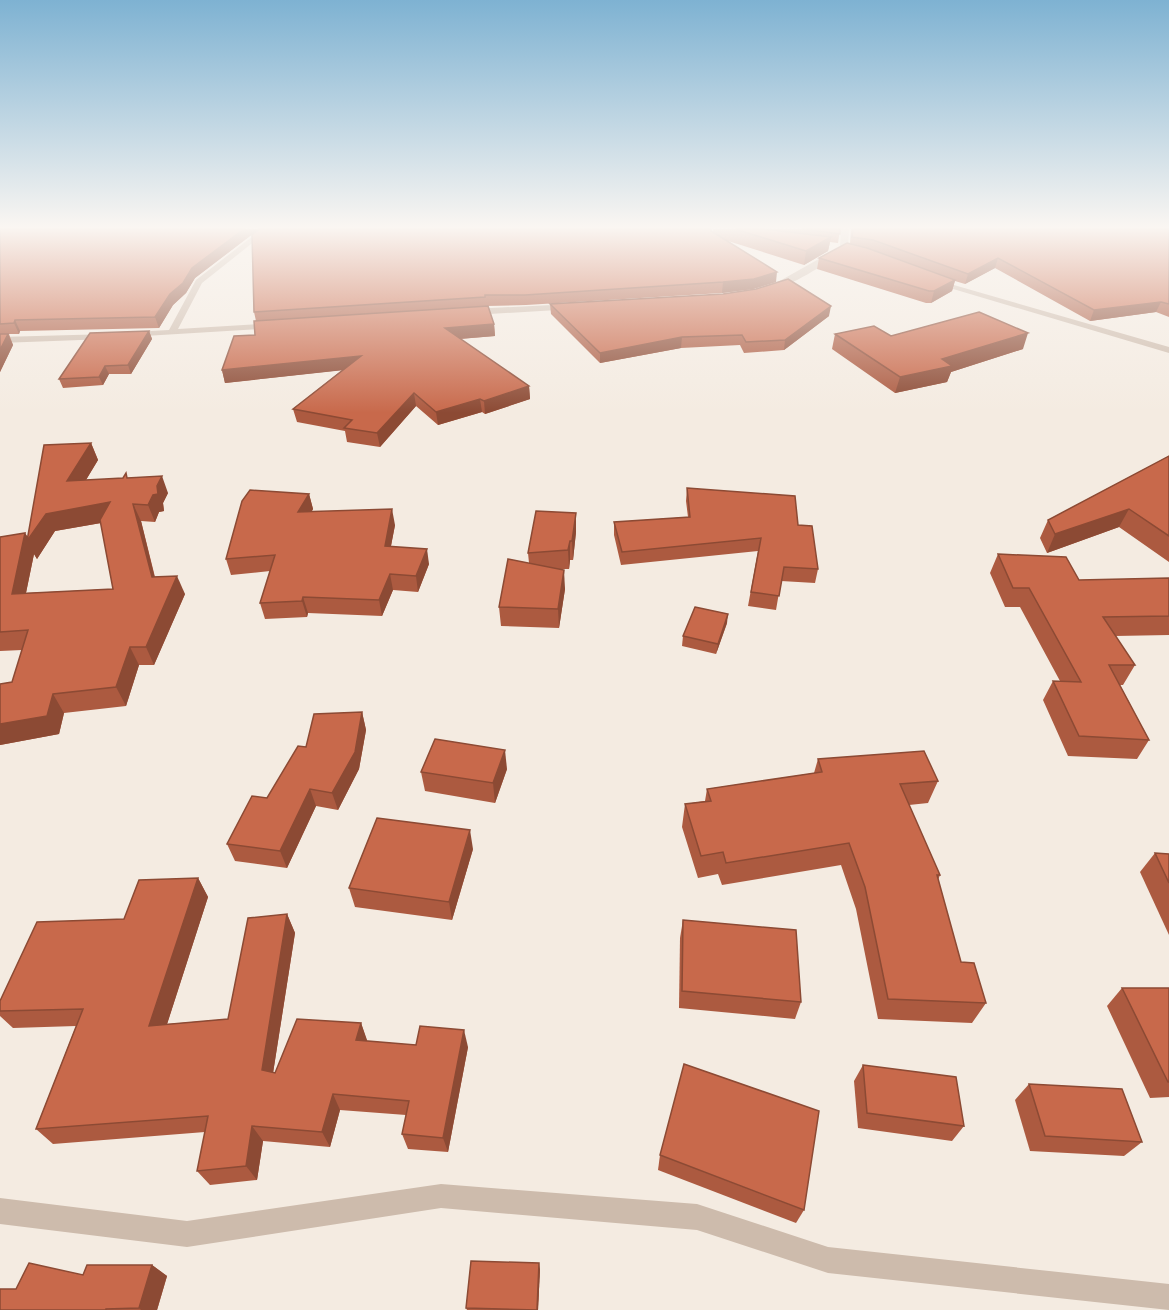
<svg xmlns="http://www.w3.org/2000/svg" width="1169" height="1310" font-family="'Nunito Sans',sans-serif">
	<rect width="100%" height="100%" fill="#f4ebe1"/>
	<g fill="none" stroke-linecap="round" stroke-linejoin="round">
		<g fill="#cdbbac" fill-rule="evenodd">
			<path d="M262,229H270L202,283L178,329L274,323L277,324V328L128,337V333L131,332L169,330L196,280Z"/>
			<path d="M841,229H849L848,249L844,251L840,249Z"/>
			<path d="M833,251L840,253C829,262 780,294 769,287Z"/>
			<path d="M933,279L1169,347V353L933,283Z"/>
			<path d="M571,304L574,305V309L472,315L468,312L472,309Z"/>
			<path d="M110,334V338L107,339L0,343V337Z"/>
			<path d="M441,1184L697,1204L828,1247L1169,1284V1310L828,1273L697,1230L441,1208L187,1247L0,1224V1198L187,1221Z"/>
		</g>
	</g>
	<g fill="#ac5a40" fill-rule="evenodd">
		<path d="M0,229H712V232H713V229H840L838,243L830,242L828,251L804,265L728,241L776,282L753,289L722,293L526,305L486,306L494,324L495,336L460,339L529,386L530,399L485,414L482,412L438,425L416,406L380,447L347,442L345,431L297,422L293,409L342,370L225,383L222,370L255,335L256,321L254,312L258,230L195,278L186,293L173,305L159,328L20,331L19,334H9L13,345L0,372Z"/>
		<path d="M851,229H1169V317L1156,312L1090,321L995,268L965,284L955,281L952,291L931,303H926L817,269L819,258L850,244Z"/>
		<path d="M550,304L829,316L784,350L744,353L740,345L681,348L600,363L551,314Z"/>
		<path d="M149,331L152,339L131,374H109L103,385L63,388L59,379Z"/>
		<path d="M835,334L891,336L1023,349L951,372L947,382L895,393L832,349Z"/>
		<path d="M91,443L98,460L86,480L128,478L168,493L163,503L164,511L159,512L155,522L141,521L155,577L185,594L154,665H139L126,706L64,713L59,734L0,745V684L12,682L22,650L0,651V537L25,533L28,538ZM101,523L113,589L26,593L34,554L37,559L55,531Z"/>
		<path d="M1169,456V562L1119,527L1047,553L1040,538L1048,520Z"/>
		<path d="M687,488L798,525L818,569L815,583L781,581L776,610L748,606L758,551L621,565L614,535V522L688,517L686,501Z"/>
		<path d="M309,494L313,509L312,511L395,525L391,546L429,564L418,592L393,590L382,616L308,613L307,617L265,619L260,603L270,571L231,575L226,559Z"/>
		<path d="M576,532L573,560H570L569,569H560L565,589L559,628L501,626L499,607L529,563L528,553Z"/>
		<path d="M998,554L1079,580L1169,578V635L1115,636L1135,665L1123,685H1120L1149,740L1137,759L1068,756L1043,700L1053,681H1060L1020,607H1005L990,573Z"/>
		<path d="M727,623L716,654L682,646L683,636Z"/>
		<path d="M362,712L366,730L359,769L338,810L316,806L287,868L235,861L227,844L267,798L306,747Z"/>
		<path d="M818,759L938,781L928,803L909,805L940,875L938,880L961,962L986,1003L972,1023L878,1019L856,909L841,865L722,885L718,874L698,878L682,827L685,804L705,801L707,789L814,773Z"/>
		<path d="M507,769L495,803L425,791L421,772Z"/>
		<path d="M473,849L452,920L355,907L349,888Z"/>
		<path d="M1155,853L1169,854V935L1140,872Z"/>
		<path d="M198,878L208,897L167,1024L228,1019L287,914L295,933L273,1073H275L361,1023L367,1041L416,1045L468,1047L448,1152L408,1149L402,1134L406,1115L340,1110L330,1147L263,1141L257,1180L210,1185L197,1171L205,1132L53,1144L36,1129L76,1026L13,1028L0,1016V1001L124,919Z"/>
		<path d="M683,920L801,1002L795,1019L679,1008L680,938Z"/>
		<path d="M1122,988H1169V1097L1150,1098L1107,1006Z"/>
		<path d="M863,1065L964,1126L952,1141L858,1128L854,1081Z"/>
		<path d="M1029,1084L1142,1142L1124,1156L1030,1151L1015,1100Z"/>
		<path d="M660,1155L804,1210L796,1223L658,1170Z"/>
		<path d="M152,1265L167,1276L157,1310H0L16,1289L83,1275Z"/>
		<path d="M540,1269L538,1310H467L466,1308Z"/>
	</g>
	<g fill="#8c4a34">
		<path d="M244,229H259L195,278L186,293L173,305L159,328L155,317L170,294L192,268Z"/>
		<path d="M831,237L828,251L804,265L806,251Z"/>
		<path d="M998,258L995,268L965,284L968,274Z"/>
		<path d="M777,272L776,282L753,289L722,293L723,282Z"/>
		<path d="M955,280L952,291L931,303L934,291Z"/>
		<path d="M1161,302L1156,312L1090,321L1094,310Z"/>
		<path d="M831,306L829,316L784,350L785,340Z"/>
		<path d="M15,320L20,331L19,334L14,323Z"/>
		<path d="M494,324L495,336L446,340L445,328Z"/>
		<path d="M149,331L152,339L131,374L128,365Z"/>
		<path d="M1028,333L1023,349L951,372L947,382L895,393L900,377L942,359Z"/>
		<path d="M8,334L13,345L0,372V350Z"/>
		<path d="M682,337L681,348L600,363V353Z"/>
		<path d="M361,356L363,368L225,383L222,370Z"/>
		<path d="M105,366L109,374L103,385L99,377Z"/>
		<path d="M529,386L530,399L485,414L484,401Z"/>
		<path d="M414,393L416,406L380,447L377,433Z"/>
		<path d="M480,399L482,412L438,425L436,412Z"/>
		<path d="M91,443L98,460L75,498L67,481Z"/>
		<path d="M162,476L168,493L163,503L164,511L159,512L155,522L148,505Z"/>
		<path d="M309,494L313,509L302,527L298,512Z"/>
		<path d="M110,502L118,520L55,531L37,559L34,554L22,612L12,594L25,533L29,539L46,514Z"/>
		<path d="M133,504L141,521L159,595L152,577Z"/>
		<path d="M392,509L395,525L388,561L385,546Z"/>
		<path d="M1129,509L1119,527L1047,553L1055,534Z"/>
		<path d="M576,513V532L573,560L572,541Z"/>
		<path d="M570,541V560L569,569L568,550Z"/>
		<path d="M427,549L429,564L418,592L416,576Z"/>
		<path d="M564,570L565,589L559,628L558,609Z"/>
		<path d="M390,574L393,590L382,616L379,600Z"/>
		<path d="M177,576L185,594L154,665L146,647Z"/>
		<path d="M303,597L308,613L307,617L302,601Z"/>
		<path d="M728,614L727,623L716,654L718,644Z"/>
		<path d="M130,647L139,665L126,706L116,687Z"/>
		<path d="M53,694L64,713L59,734L0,745V724Z"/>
		<path d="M362,712L366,730L359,769L338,810L332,793Z"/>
		<path d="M505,750L507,769L495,803L493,783Z"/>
		<path d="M310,789L316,806L287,868L280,851Z"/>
		<path d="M470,830L473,849L452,920L449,902Z"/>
		<path d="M198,878L208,897L161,1043L149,1026Z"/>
		<path d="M287,914L295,933L271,1086L262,1070Z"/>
		<path d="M361,1023L367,1040L363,1057L356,1040Z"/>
		<path d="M464,1030L468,1047L448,1152L443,1138Z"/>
		<path d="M333,1094L340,1110L330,1147L322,1132Z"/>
		<path d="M252,1126L263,1141L257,1180L246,1166Z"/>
		<path d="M539,1263L540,1269L538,1310H537Z"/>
		<path d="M152,1265L167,1276L157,1310H141L139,1308Z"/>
	</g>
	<g fill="#c8694b" stroke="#8c4a34" stroke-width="1.5">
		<path d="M0,229H244L192,268L183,283L170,294L155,317L15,320L14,323L0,324Z"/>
		<path d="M259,229H711V231L777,272L754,279L723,282L525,295H485V297L254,312L252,235Z"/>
		<path d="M735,229H764L831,237L806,251Z"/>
		<path d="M802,229H840V234Z"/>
		<path d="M853,229H1169V304L1161,302L1094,310L998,258L968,274L873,240L852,237Z"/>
		<path d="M847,243L867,248L955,280L934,291H929L819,258Z"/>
		<path d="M788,279L831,306L785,340L746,342L742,335L682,337L600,353L550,304L723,294L756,289Z"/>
		<path d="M488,306L494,324L445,328L529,386L484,401L480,399L436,412L414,393L377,433L344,428L352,420L293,409L361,356L222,370L234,336L255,335L254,321Z"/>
		<path d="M979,312L1028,333L942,359L952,366L900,377L835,334L874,326L891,336Z"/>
		<path d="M149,331L128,365L105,366L99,377L59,379L90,333Z"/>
		<path d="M0,334H8L0,350Z"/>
		<path d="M91,443L67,481L123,478L126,473L127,478L162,476L157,486L158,494L153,495L148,505L133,504L152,577L177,576L146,647H130L116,687L53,694L47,716L0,724V684L12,682L28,630L0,632V537L25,533L12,594L113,589L100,520L110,502L46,514L27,541L44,445Z"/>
		<path d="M1169,456V536L1129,509L1055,534L1048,520Z"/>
		<path d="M687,488L795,496L798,525L812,526L818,569L784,567L779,596L751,592L761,538L622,552L614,522L690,517Z"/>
		<path d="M250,490L309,494L298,512L392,509L385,546L427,549L416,576L390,574L379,600L303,597L302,601L260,603L275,555L226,559L242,501Z"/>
		<path d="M536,511L576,513L572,541H570L568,550L528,553Z"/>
		<path d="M998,554L1066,557L1079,580L1169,578V616L1103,617L1135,665H1109L1149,740L1079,736L1053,681L1081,682L1029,588H1013Z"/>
		<path d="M508,559L564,570L558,609L499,607Z"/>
		<path d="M695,607L728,614L718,644L683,636Z"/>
		<path d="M362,712L355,752L332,793L310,789L280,851L227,844L252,796L267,798L298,746L306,747L314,714Z"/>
		<path d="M435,739L505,750L493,783L421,772Z"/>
		<path d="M924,751L938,781L900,784L940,875H937L961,962L974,963L986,1003L888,999L865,887L849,843L726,863L723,852L701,856L685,804L711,801L707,789L822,772L818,759Z"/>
		<path d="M377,818L470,830L449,902L349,888Z"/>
		<path d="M1155,853L1169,854V883Z"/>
		<path d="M198,878L149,1026L228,1019L248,918L287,914L262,1070L275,1073L297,1019L361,1023L356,1040L416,1045L420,1026L464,1030L443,1138L402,1134L409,1101L333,1094L322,1132L252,1126L246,1166L197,1171L208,1116L36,1129L83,1009L0,1011V1001L37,922L124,919L139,880Z"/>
		<path d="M683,920L796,930L801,1002L682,991Z"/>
		<path d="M1122,988H1169V1082H1168Z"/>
		<path d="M684,1064L819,1111L804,1210L660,1155Z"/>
		<path d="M863,1065L956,1077L964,1126L867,1113Z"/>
		<path d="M1029,1084L1122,1089L1142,1142L1045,1136Z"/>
		<path d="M471,1261L539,1263L537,1310L466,1308Z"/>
		<path d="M29,1263L83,1275L87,1265H152L139,1308L106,1309V1310H0V1289H16Z"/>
	</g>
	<linearGradient id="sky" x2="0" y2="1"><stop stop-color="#7eb2d2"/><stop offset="0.55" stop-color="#faf6f2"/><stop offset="1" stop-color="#faf6f2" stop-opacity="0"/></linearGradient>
	<rect width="1169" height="413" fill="url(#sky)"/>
</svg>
